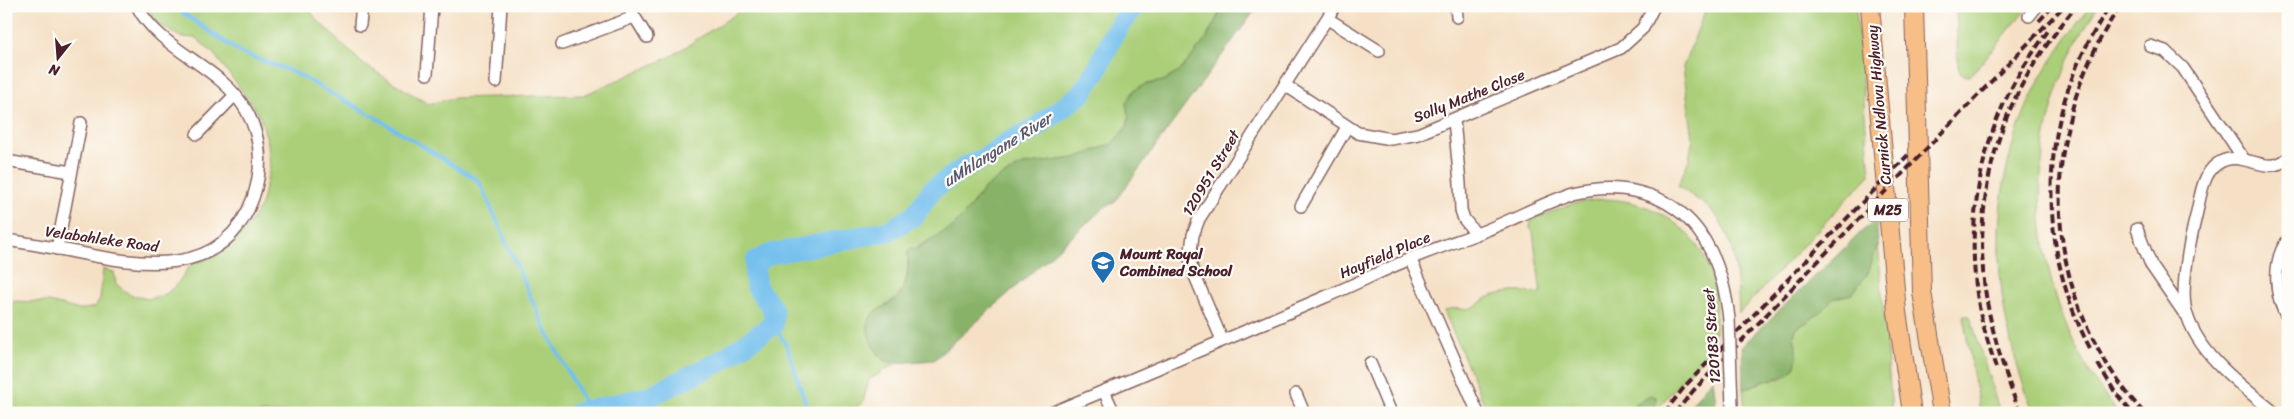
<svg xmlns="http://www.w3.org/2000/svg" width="2294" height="419" font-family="Sriracha,sans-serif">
	<rect width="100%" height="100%" fill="#fdfcf7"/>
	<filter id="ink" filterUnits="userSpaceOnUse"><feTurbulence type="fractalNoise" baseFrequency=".02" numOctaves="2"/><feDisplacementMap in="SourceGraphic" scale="10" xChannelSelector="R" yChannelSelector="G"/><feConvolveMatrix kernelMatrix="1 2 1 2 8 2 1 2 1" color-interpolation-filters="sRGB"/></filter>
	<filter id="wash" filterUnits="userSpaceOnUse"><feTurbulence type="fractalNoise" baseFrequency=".0096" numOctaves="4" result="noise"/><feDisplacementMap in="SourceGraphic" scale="20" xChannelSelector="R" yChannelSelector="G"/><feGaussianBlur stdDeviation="1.12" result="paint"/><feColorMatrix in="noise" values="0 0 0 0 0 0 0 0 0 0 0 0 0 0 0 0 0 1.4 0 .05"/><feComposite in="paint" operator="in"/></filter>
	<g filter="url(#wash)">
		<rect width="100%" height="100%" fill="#f5e0c5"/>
		<g fill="#aacf78" stroke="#7a7752">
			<path d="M147,6H307L316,19L363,64L428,104L454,98L584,95L670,57L748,6H1223L1206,39L1179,72L1163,81L1144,85L1126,104L1129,117L1127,126L1112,144L1075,158L1022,165L983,190L964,215L951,228L908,252C908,290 904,293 873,315C864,334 872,344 883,360L896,363L869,380L863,402L849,413H6V301L49,302L80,310L95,307L100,299L103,269L114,272L116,284L130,295L148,299L166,294L178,283L191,264L204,260L228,247L247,228L261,205L270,168L268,143L261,119L255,108L214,54L196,38L180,37L154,21Z"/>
			<path d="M1707,6L1856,7L1870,175L1739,313C1737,278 1737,235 1709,208C1699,200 1688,193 1678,186L1689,159L1693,138L1683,67Z"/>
			<path d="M1956,6H2029L1973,73L1967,76L1961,74L1958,67Z"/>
			<path d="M2090,6H2098C2014,134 2023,293 2118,413H2034C1991,307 1983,193 2035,89C2050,59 2071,33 2090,6Z"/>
			<path d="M1603,199C1670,200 1723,250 1715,320C1715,328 1716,339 1713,346C1710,354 1698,362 1692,369C1679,383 1667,397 1655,412L1656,397L1631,407L1626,413H1488L1444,311C1453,306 1461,311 1471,308C1477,306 1482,301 1487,298C1504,290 1524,291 1541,294L1533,232L1530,228L1531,220L1575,203Z"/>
			<path d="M1878,244L1892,413H1745L1743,390L1765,381L1783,378L1797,350L1793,339L1796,329L1817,315L1834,298L1852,294L1868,273Z"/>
			<path d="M1963,316H1970L2000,413H1980Z"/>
		</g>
		<g fill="#87b268" stroke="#68684a">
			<path d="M1223,6H1258L1114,203L1106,206L934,360L896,363L883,360C874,348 860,330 873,314C880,307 892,304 899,296C909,284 908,267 908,252L911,248L916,249L951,228L964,215L983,190L997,179L1022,165L1075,158L1112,144L1127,126L1129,117L1126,104L1132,92L1144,85L1163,81L1179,72L1206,39Z"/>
			<path d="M1876,218L1878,244L1868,273L1852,294L1834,298L1817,315L1796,329C1792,342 1797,341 1797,351C1797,378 1784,375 1765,381C1757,383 1750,387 1743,390L1742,346Z"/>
			<path d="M1713,378L1717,413H1684Z"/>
			<path d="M1650,395L1656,397L1654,413H1626L1631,407Z"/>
		</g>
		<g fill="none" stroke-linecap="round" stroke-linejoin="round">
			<g stroke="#74c0ee" stroke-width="4">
				<path d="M173,6L241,53L291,71L380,120L479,181L545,329L589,411"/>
				<path d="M773,325L786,344L809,413"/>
			</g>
			<path stroke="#74c0ee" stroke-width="21" d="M577,413L648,397L719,362L773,325C776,303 768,305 758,289C753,281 755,270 756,261L771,254L888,231L914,216L932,190L965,167L985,158L1008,142L1030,132L1081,94L1098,68L1114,33L1134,6"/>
		</g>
	</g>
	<g filter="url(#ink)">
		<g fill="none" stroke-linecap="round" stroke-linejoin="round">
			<defs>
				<g id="minor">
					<path d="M628,6L647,37"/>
					<path d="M1456,6L1457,17"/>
					<path d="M2029,16L2037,6"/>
					<path d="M1328,19L1379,51"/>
					<path d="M360,25L362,6"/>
					<path d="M562,44L634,17"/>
					<path d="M2150,46L2165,51L2183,68L2243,158"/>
					<path d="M427,74L432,6"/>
					<path d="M496,82L501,6"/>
					<path d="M1285,85L1358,133L1391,139L1418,134L1621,48L1643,28L1654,6"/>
					<path d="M1454,120L1460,183L1461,210L1464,219L1476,234"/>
					<path d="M197,134L234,96"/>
					<path d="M6,161L71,172"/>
					<path d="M1301,206L1347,127"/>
					<path d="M2137,229L2151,265L2184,313"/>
					<path d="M6,240C27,243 49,247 70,251C138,265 223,282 253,198C263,168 262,138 246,110C220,65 161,52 137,6"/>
					<path d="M2288,240C2272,259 2274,298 2288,318"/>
					<path d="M57,249L81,123"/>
					<path d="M1410,258L1478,413"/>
					<path d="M1222,340L1192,269L1190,259L1193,235L1199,219L1335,6"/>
					<path d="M1370,363L1391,413"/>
					<path d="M1104,391L1114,413"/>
					<path d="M1296,394L1304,413"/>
					<path d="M1051,413C1143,375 1234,336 1325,297C1354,285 1381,271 1410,259C1431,250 1452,243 1474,235C1507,223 1540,204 1574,193C1594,188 1618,187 1638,192C1699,206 1723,262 1729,319"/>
					<path d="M2275,413C2243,387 2196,353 2186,311C2180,288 2190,240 2196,216C2200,200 2202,174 2217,164C2242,146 2265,179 2288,158"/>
				</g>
				<g id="primary">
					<path d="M1870,6L1897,312L1912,413"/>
					<path d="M1914,6L1922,292L1942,413"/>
				</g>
			</defs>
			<use href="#minor" stroke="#866361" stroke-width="14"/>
			<use href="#primary" stroke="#866361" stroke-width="20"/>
			<use href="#minor" stroke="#fff" stroke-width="11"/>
			<use href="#primary" stroke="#f7be87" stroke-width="18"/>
			<g stroke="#4a1f2b" stroke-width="4" stroke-dasharray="8 4" stroke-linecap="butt">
				<path d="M2120,6C2034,135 2038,296 2144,413"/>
				<path d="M2039,21L2053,6"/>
				<path d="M2090,348C2047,267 2039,168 2071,81C2080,55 2095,30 2109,6"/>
				<path d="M2098,364L2115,392L2132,413"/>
				<path d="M1996,368C1991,351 1985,334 1981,317C1966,245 1974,166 2006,99C2018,73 2034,51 2050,28"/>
				<path d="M1664,413L1686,385L1908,155"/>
				<path d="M1675,413L1693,391L2064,6"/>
				<path d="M2020,413C2005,373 1991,332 1985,289C1975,216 1991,134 2030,71C2043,48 2060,27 2076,6"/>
			</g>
			<defs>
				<path id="minor-bridge" d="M1729,319L1732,406"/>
			</defs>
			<use href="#minor-bridge" stroke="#866361" stroke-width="14" stroke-linecap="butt"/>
			<use href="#minor-bridge" stroke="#fff" stroke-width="11"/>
		</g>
	</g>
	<defs>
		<symbol id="school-pin" viewBox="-11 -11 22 30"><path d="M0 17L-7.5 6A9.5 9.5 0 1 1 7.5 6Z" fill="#1f6fb2" stroke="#fdfcf7"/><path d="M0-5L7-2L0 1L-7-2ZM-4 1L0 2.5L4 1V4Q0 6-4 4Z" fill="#fff"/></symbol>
	</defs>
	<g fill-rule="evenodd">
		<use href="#school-pin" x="1089" y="249" width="28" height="38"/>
	</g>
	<g text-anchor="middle" stroke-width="4.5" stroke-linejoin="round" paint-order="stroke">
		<rect fill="#fdfcf7" stroke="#806168" stroke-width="1" x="1868" y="198.5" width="40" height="23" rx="4"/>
		<g font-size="14" font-weight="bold" fill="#4a1f2b">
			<text x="1888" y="215">M25</text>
		</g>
		<g font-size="15" fill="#4a1f2b" stroke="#fdfcf7">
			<text transform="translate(1469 96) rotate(-22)" y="5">Solly Mathe Close</text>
			<text transform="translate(1879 105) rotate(-95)" y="5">Curnick Ndlovu Highway</text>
			<text transform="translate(1211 173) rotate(-59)" y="5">120951 Street</text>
			<text transform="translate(102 239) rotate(8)" y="5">Velabahleke Road</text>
			<text transform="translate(1385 255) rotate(-23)" y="5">Hayfield Place</text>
			<text transform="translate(1712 336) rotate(-94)" y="5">120183 Street</text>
		</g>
		<g font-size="15" font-weight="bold" fill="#4a1f2b" stroke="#fdfcf7" text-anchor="start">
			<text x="1120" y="259">Mount Royal<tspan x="1120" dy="17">Combined School</tspan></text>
		</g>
		<g font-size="16" font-style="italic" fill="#59576f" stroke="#fdfcf7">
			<text transform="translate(997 149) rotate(-32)" y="6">uMhlangane River</text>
		</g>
	</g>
	<rect width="2294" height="419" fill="none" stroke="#fdfcf7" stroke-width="25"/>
	<g transform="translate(58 58) rotate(197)" stroke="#fdfcf7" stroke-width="4" paint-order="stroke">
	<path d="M0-4L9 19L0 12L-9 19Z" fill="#4a1f2b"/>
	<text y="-8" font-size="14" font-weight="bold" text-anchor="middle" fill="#4a1f2b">N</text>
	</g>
</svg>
